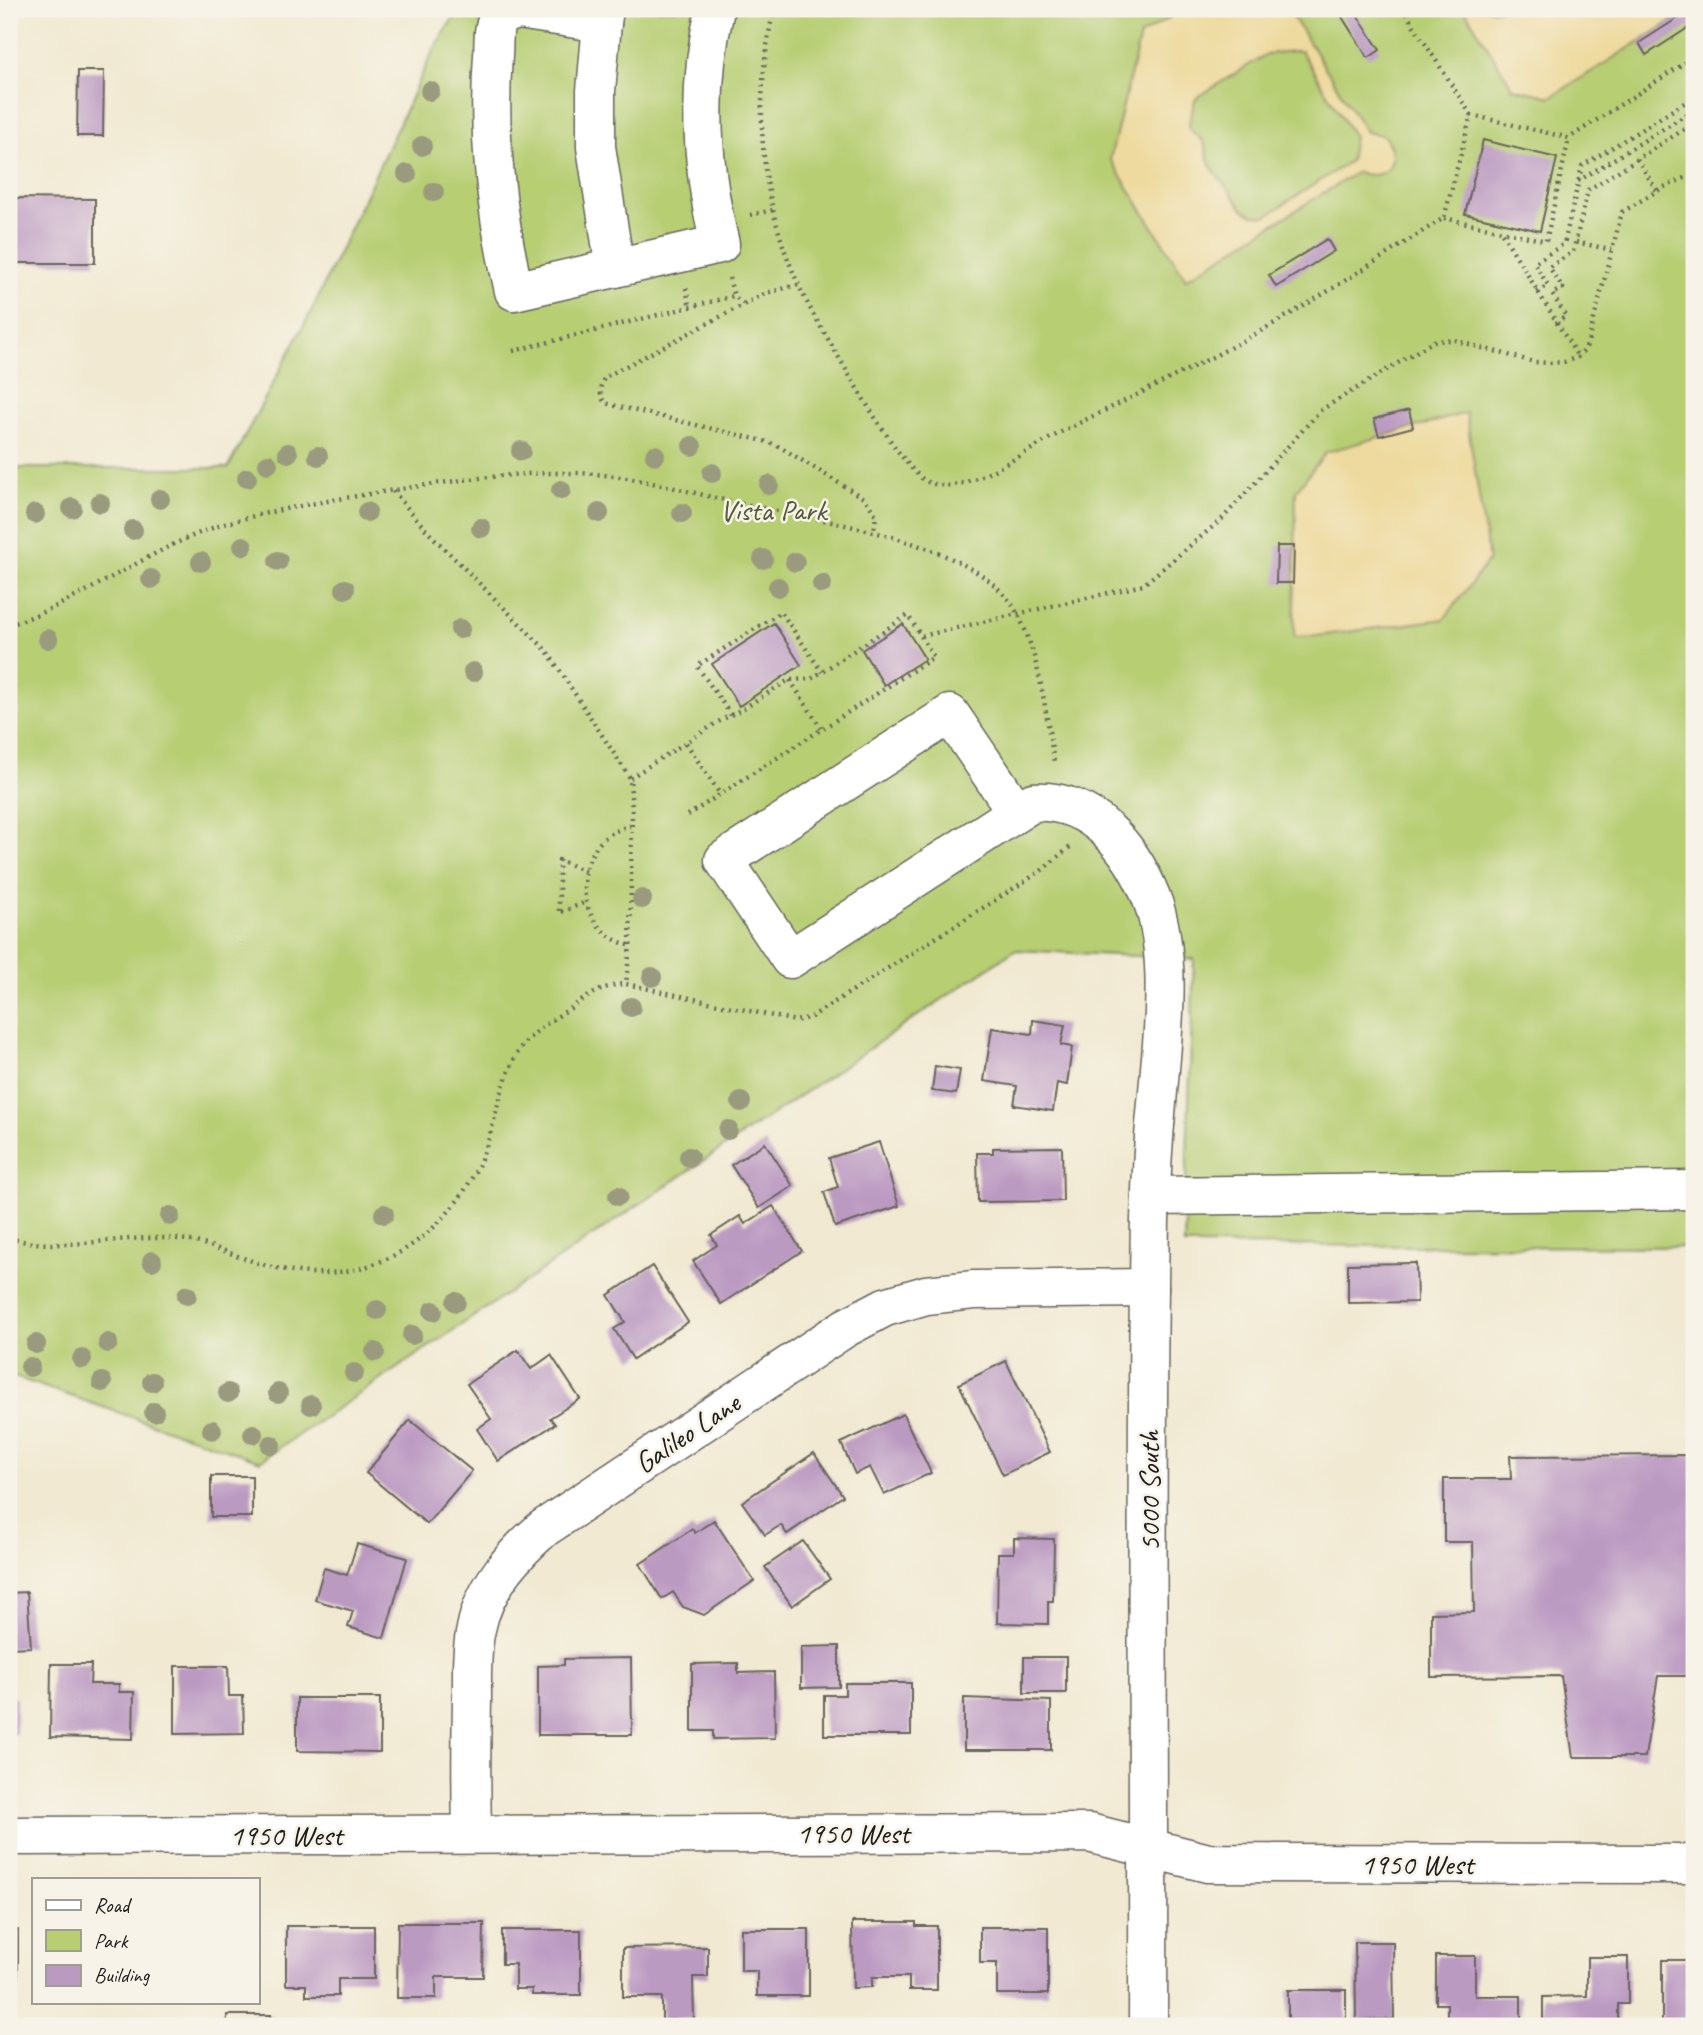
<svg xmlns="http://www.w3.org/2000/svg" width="1703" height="2035" font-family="Caveat,sans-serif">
	<rect width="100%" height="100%" fill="#f7f3e8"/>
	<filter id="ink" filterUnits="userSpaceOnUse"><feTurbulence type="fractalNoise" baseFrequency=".0143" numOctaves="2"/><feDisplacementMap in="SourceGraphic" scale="14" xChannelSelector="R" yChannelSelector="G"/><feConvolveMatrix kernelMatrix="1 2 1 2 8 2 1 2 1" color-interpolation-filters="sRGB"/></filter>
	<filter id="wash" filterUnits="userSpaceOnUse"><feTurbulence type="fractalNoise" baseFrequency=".00686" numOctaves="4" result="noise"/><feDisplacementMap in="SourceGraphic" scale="28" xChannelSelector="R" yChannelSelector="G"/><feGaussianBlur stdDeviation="1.57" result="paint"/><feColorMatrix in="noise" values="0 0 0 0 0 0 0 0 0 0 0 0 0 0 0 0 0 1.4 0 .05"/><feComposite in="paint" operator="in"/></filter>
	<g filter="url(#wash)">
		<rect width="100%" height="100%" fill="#f1e9d2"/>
		<path fill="#b7ce73" stroke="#6a7548" stroke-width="2" d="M459,9H1694V1247L1184,1245L1194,959L1015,950L260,1461L9,1375V468H228L313,308L433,51Z"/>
		<g fill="#eeda9e" stroke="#857b5d" stroke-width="2" fill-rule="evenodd">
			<path d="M1183,9H1288L1366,132L1383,135C1404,159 1386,184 1357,172L1186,279L1110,159L1140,36ZM1293,51H1301L1354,137L1350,161L1266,216L1253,215L1243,209L1210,165L1204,142L1190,129L1189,124L1195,100L1199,96L1267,54Z"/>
			<path d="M1464,9H1691L1551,97L1513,88Z"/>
			<path d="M1466,413L1489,560L1444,619L1317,636L1294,637L1296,491L1326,452Z"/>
		</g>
		<g id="blocks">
			<g fill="#bb9ac2">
				<path d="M1337,9H1353L1380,50L1368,58Z"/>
				<path d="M1692,9H1694V24L1646,55L1639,43Z"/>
				<path d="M78,71H104L103,136H77Z"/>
				<path d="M1483,140L1557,158L1540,231L1465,214Z"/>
				<path d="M9,198L95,199V263H9Z"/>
				<path d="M1327,239L1334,251L1276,287L1269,275Z"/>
				<path d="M1409,410L1413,427L1379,436L1374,419Z"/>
				<path d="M1277,546H1294L1293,583H1276Z"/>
				<path d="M774,623L801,665L739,706L712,664Z"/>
				<path d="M903,624L925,659L884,685L862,650Z"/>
				<path d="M1033,1020L1065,1025L1061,1045L1072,1047L1067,1085L1057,1083L1053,1111L1014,1105L1017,1086L984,1081L992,1028L1032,1034Z"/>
				<path d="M935,1066L960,1070L956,1094L932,1091Z"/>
				<path d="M879,1142L899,1206L835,1227L824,1192L838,1187L829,1158Z"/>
				<path d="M765,1143L793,1186L759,1208L731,1165Z"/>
				<path d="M1062,1147L1063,1201L978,1202L977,1153H993V1148Z"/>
				<path d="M773,1206L802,1251L721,1304L693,1261L717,1245L711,1235L740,1216L745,1224Z"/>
				<path d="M1416,1263L1417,1302L1348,1303V1264Z"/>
				<path d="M652,1266L688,1322L633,1359L614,1329L625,1322L608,1295Z"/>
				<path d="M518,1350L531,1369L551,1355L580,1399L550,1418L555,1424L498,1461L477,1429L491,1419L467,1384Z"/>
				<path d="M1006,1361L1050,1452L1003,1475L959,1384Z"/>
				<path d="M903,1414L931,1473L884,1495L870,1467L855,1474L841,1443Z"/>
				<path d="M410,1420L472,1471L427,1524L366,1473Z"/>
				<path d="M814,1453L843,1496L787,1534L781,1525L765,1535L742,1502Z"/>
				<path d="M1694,1455V1676H1658L1645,1757H1573L1561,1676L1431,1677V1613L1474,1612L1473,1542H1444V1479H1511L1510,1456Z"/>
				<rect x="211" y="1476" width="41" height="41"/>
				<path d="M714,1520L754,1581L704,1615L683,1607L673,1592L662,1599L640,1564L692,1529L695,1533Z"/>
				<path d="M1014,1538L1054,1539L1053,1601H1048V1624L997,1623L998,1553H1014Z"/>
				<path d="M803,1541L830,1579L792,1606L765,1567Z"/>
				<path d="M357,1544L407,1558L384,1638L348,1627L353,1611L315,1600L324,1568L347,1575Z"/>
				<path d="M27,1592L31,1647L9,1648V1593Z"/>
				<path d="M839,1646V1687L801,1688V1647Z"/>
				<rect x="1024" y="1657" width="42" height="36"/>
				<path d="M631,1658L632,1735H538V1666L564,1665V1659Z"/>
				<path d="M738,1663V1673L774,1672L775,1738L713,1739V1731H692V1664Z"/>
				<path d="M51,1664H91L90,1684H119V1692H134L133,1739L50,1737Z"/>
				<path d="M175,1666H228L229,1696H243L244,1733L175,1734Z"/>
				<path d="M845,1683H911V1735H824V1695H845Z"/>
				<rect x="9" y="1698" width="7" height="36"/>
				<path d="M297,1698H380V1752L297,1751Z"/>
				<path d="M964,1698L1051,1701V1750H964Z"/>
				<path d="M852,1922H916V1926H937V1990H909V1977H872V1987L853,1988Z"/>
				<path d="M398,1923H484L483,1977H436V1998H397Z"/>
				<path d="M286,1926H374V1979H338V1996H306V1985H286Z"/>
				<path d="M980,1927H1048V1994H997V1963H980Z"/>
				<path d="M741,1929H809V1996H757V1971H741Z"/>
				<rect x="9" y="1930" width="9" height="49"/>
				<path d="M502,1930H581V1995H532V1989H515V1964H502Z"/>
				<path d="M1355,1942H1393L1394,2019L1356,2020Z"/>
				<path d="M708,1947V1977H693L694,2019L662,2020V1997H623V1948Z"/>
				<path d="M1436,1956H1475V1996H1521V2026H1447V2004H1436Z"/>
				<path d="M1587,1957H1628V2004H1618V2026H1543V1997L1587,1996Z"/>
				<rect x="1662" y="1960" width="32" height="66"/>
				<rect x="1288" y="1990" width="58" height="36"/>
				<rect x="227" y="2015" width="44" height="11"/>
			</g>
		</g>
	</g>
	<g filter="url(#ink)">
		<use href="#blocks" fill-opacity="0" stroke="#67645c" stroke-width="2"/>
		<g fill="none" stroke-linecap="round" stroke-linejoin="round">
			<defs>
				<g id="minor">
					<path d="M604,9L602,23L519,10C513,12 504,12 499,18C492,26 494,44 493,55C487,135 496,213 514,291L720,244C701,167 697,86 715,9"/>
					<path d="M602,23L596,91V147L615,268"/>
					<path d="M1016,811L950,714L724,860L790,959L1033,802C1091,798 1131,847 1151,897C1174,955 1162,1042 1157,1103C1153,1142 1151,1181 1150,1220C1145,1489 1149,1758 1148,2026"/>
					<path d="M1151,1196L1694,1190"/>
					<path d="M472,1834C471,1789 471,1744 472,1699C472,1676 471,1651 476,1629C484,1587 514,1554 544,1528L845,1328L885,1307L926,1295L974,1290L1149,1288"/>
					<path d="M9,1836L1089,1833L1208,1863L1694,1864"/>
				</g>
			</defs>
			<use href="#minor" stroke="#67645c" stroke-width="41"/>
			<g stroke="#67645c" stroke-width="4.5" stroke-dasharray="2 5" stroke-linecap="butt">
				<path d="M774,9C748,123 763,234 825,334C843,363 903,474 930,483C940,486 952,486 962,483C996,474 1038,443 1071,427C1126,400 1181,374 1235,345C1307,307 1375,261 1444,218L1471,115L1403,9"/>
				<path d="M1471,115L1569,138L1694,57"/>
				<path d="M1637,159L1657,191"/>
				<path d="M1578,181L1694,110"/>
				<path d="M750,215L773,210"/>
				<path d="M1444,218L1546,241L1569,138"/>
				<path d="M1502,233L1578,357"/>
				<path d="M1576,242L1612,250"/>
				<path d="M729,278L734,296"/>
				<path d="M798,285L766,293L605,377C599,386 599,394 605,403L616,406L768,442L780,447L865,499L876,515L874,532"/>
				<path d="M686,288L690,307"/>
				<path d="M1537,292L1548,285L1534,263L1564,244L1582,166L1694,97"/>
				<path d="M1556,323L1566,316L1552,294L1563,288L1549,267L1573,252L1588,190L1694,123"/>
				<path d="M513,351L734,296L744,304"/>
				<path d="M393,491L428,532L547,651L630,778L632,810L630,946L626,984"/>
				<path d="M9,625C87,600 152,545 231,522C285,507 339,499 394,490C453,481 511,472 571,473C626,473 680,490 733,502C809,519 957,537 1007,598C1038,636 1046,715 1054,762"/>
				<path d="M922,636L1143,585L1222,519L1321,410L1434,341L1453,340L1534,362L1549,363L1564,362L1578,357L1585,350L1588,342L1622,212L1662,188L1694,174"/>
				<path d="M790,680L821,728"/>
				<path d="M731,715L697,666L781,612L822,672"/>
				<path d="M686,743L720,794"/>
				<path d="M630,778L718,722L742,709L789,680L811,679L908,615L934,657L685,817"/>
				<path d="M585,871L559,860V913L586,902"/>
				<path d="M629,945C569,930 569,839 630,826"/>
				<path d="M9,1238C64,1254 122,1233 178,1239C202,1241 226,1252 249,1260C274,1269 301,1274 327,1273C403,1270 463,1214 487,1144C497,1114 502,1077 520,1049C532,1032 552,1020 569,1009C589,996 602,985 626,984L796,1021L811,1017L1041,871L1070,847"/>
			</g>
			<use href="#minor" stroke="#fff" stroke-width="38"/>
		</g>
		<g fill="#9a9a7e">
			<circle cx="430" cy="91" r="10"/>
			<circle cx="422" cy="146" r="10"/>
			<circle cx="407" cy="174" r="10"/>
			<circle cx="434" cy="192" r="10"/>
			<circle cx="692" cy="446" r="10"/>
			<circle cx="521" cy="451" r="10"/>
			<circle cx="288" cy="453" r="10"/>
			<circle cx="655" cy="455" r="10"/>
			<circle cx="318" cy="456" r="10"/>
			<circle cx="268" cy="464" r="10"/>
			<circle cx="712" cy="473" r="10"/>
			<circle cx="247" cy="478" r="10"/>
			<circle cx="769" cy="485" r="10"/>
			<circle cx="561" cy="490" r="10"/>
			<circle cx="160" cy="499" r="10"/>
			<circle cx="100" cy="503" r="10"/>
			<circle cx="72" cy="508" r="10"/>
			<circle cx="367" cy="512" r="10"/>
			<circle cx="599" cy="513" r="10"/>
			<circle cx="682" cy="513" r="10"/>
			<circle cx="35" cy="514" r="10"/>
			<circle cx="481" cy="528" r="10"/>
			<circle cx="133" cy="530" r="10"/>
			<circle cx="243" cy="546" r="10"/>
			<circle cx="763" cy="559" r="10"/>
			<circle cx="278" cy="561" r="10"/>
			<circle cx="201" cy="562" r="10"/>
			<circle cx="795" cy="562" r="10"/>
			<circle cx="151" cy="579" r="10"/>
			<circle cx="822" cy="584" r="10"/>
			<circle cx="778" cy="587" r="10"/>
			<circle cx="345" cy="589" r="10"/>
			<circle cx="460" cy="629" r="10"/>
			<circle cx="48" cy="639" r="10"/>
			<circle cx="473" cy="672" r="10"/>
			<circle cx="642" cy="899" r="10"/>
			<circle cx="652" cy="977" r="10"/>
			<circle cx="631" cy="1007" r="10"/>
			<circle cx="741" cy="1102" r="10"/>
			<circle cx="728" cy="1130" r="10"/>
			<circle cx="689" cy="1157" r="10"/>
			<circle cx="618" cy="1196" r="10"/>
			<circle cx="384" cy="1214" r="10"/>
			<circle cx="170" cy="1216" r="10"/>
			<circle cx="152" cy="1261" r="10"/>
			<circle cx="187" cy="1295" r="10"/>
			<circle cx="456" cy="1302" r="10"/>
			<circle cx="377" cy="1310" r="10"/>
			<circle cx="433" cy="1311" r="10"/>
			<circle cx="412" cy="1335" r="10"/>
			<circle cx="108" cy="1343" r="10"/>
			<circle cx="36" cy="1344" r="10"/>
			<circle cx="375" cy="1352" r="10"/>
			<circle cx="82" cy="1359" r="10"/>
			<circle cx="30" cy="1367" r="10"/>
			<circle cx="354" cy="1373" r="10"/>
			<circle cx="102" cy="1382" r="10"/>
			<circle cx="152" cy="1382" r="10"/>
			<circle cx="228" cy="1393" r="10"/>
			<circle cx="278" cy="1393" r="10"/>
			<circle cx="311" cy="1405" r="10"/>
			<circle cx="154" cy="1412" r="10"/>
			<circle cx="212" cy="1430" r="10"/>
			<circle cx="253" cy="1434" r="10"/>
			<circle cx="271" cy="1445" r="10"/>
		</g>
	</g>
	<g text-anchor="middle" stroke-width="5" stroke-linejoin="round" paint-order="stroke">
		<g font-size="30" fill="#525a3a" stroke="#f7f3e8">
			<text x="773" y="520">Vista Park</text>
		</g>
		<g font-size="30" fill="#1c1c1c" stroke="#f7f3e8">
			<text transform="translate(687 1433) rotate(-34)" y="10">Galileo Lane</text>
			<text transform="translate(1149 1491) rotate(-90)" y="10">5000 South</text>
			<text x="853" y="1843">1950 West</text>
			<text x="286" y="1845">1950 West</text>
			<text x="1417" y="1874">1950 West</text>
		</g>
	</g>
	<rect width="1703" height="2035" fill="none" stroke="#f7f3e8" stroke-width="35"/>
	<rect x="32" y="1878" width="228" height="126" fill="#f7f3e8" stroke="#9f9d96" stroke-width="2"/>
	<rect x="46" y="1900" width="35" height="10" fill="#ffffff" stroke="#9f9d96" stroke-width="2"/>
	<text x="94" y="1912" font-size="21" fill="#1c1c1c">Road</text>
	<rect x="46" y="1930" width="35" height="21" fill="#b7ce73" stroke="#9f9d96" stroke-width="2"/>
	<text x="94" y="1948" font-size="21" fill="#1c1c1c">Park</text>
	<rect x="46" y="1965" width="35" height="21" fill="#bb9ac2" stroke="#9f9d96" stroke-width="2"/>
	<text x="94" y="1982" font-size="21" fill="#1c1c1c">Building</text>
</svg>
